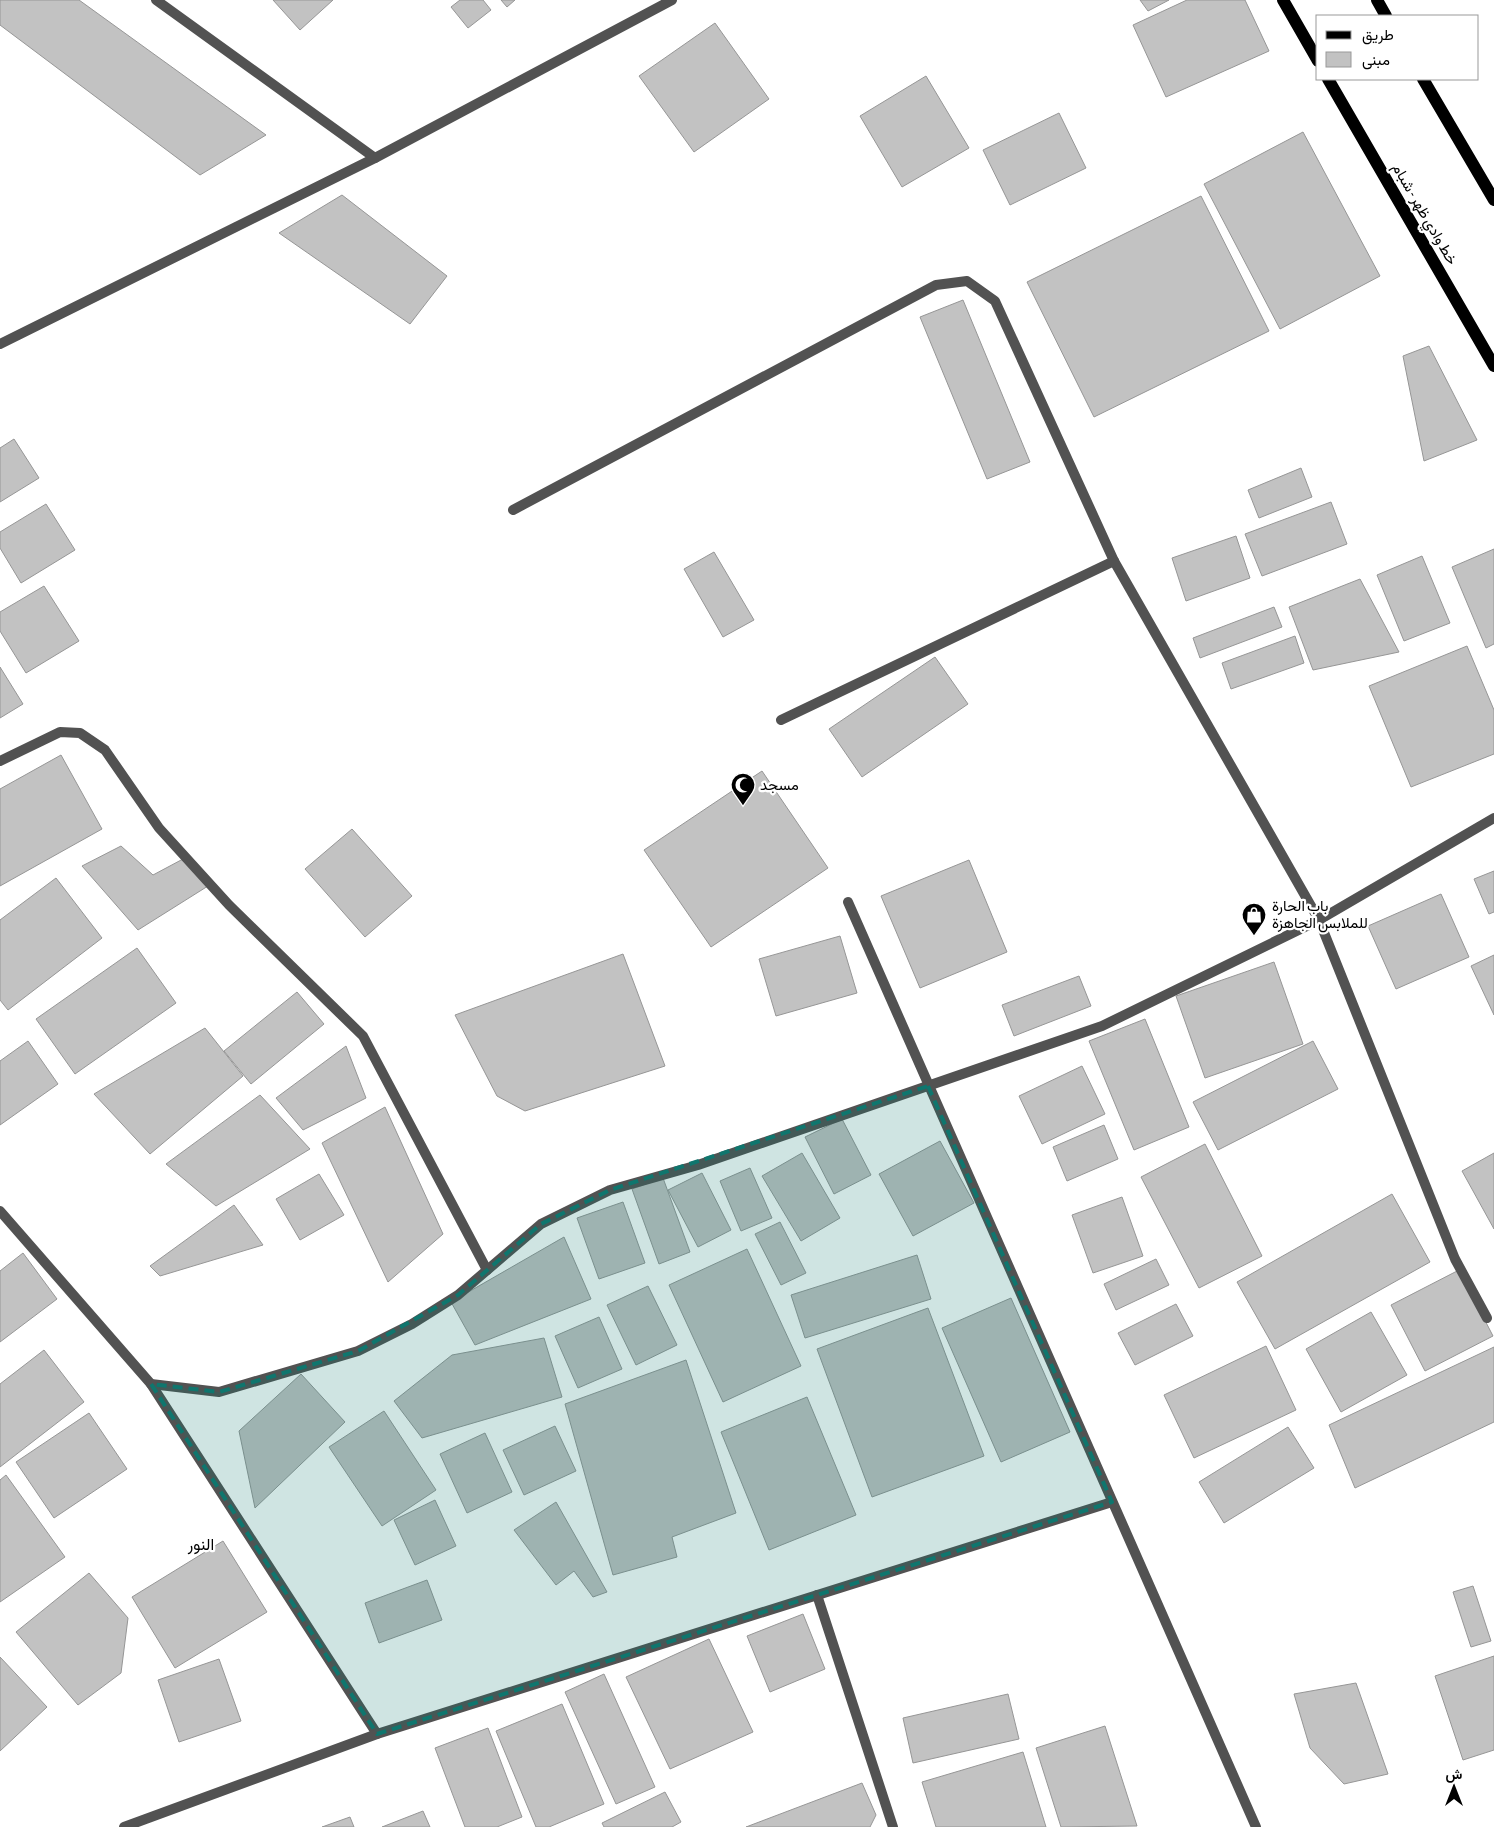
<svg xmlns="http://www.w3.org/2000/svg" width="1494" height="1827" font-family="'Asap Condensed',Vazirmatn,sans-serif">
	<rect width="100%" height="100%" fill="#fff"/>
	<g fill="#c2c2c2" stroke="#969696">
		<path d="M0,0H79L266,135L200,175L0,25Z"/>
		<path d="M273,0H333L300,30Z"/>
		<path d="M460,0H483L491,10L468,28L451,7Z"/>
		<path d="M501,0H515L507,7Z"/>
		<path d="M1140,0H1169L1148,11Z"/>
		<path d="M1187,0H1245L1269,51L1166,97L1133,25Z"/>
		<path d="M715,23L769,99L694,152L639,76Z"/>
		<path d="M926,76L969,148L902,187L860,116Z"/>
		<path d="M1059,113L1086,168L1010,205L983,150Z"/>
		<path d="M1303,132L1380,276L1280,329L1204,184Z"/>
		<path d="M342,195L447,276L410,324L279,233Z"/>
		<path d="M1201,196L1269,331L1094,417L1027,282Z"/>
		<path d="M963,300L1030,462L987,479L920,317Z"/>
		<path d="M1429,346L1477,440L1424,461L1403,356Z"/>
		<path d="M14,439L39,478L0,502V448Z"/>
		<path d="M1301,468L1312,497L1259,518L1248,490Z"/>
		<path d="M1331,502L1347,544L1262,576L1245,534Z"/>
		<path d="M46,504L75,550L21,583L0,548V532Z"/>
		<path d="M1236,536L1250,578L1186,601L1172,558Z"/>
		<path d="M1494,549V644L1486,648L1452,567Z"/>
		<path d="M714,552L754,620L723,637L684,569Z"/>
		<path d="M1422,556L1450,623L1404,641L1377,575Z"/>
		<path d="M1360,579L1399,652L1313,670L1289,607Z"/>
		<path d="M44,586L79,641L26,673L0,631V612Z"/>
		<path d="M1274,607L1282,627L1200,658L1193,638Z"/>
		<path d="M1295,636L1304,663L1231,689L1222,663Z"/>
		<path d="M1467,646L1494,710V754L1411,787L1369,686Z"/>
		<path d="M935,657L968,704L862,777L829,729Z"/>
		<path d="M0,667L23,704L0,718Z"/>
		<path d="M61,755L102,829L0,886V789Z"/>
		<path d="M762,771L828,868L711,947L644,850Z"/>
		<path d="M352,829L412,896L365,937L305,869Z"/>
		<path d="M121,846L153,875L183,859L208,886L138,930L82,866Z"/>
		<path d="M969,860L1007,952L920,988L881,896Z"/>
		<path d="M1494,871V912L1489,914L1474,879Z"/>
		<path d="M56,878L102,938L8,1010L0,1000V920Z"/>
		<path d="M1441,894L1469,957L1396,989L1368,926Z"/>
		<path d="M840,936L857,993L776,1016L759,959Z"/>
		<path d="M137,948L176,1003L75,1074L36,1019Z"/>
		<path d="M623,954L665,1066L525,1111L497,1096L455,1015Z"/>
		<path d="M1494,955V1015L1471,966Z"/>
		<path d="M1274,962L1303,1044L1205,1078L1176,996Z"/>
		<path d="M1079,976L1091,1006L1014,1036L1002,1005Z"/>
		<path d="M297,992L324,1024L251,1084L224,1051Z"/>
		<path d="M1145,1019L1189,1127L1134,1150L1089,1041Z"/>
		<path d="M205,1028L243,1076L150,1154L94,1094Z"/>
		<path d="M28,1041L58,1084L0,1125V1061Z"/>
		<path d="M1313,1041L1338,1089L1218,1150L1193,1102Z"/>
		<path d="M346,1046L366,1098L303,1130L276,1098Z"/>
		<path d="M1082,1066L1105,1114L1042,1144L1019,1096Z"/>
		<path d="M260,1095L310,1149L216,1206L166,1164Z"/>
		<path d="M385,1107L443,1234L388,1282L322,1143Z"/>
		<path d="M842,1119L871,1175L834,1194L805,1137Z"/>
		<path d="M1104,1125L1118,1159L1067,1181L1053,1147Z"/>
		<path d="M940,1141L974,1203L913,1236L879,1174Z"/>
		<path d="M1205,1144L1262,1256L1199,1288L1141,1177Z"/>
		<path d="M802,1153L840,1218L801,1241L762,1176Z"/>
		<path d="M1494,1153V1229L1462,1171Z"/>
		<path d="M750,1168L772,1218L741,1231L720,1181Z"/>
		<path d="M702,1173L731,1230L698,1247L668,1190Z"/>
		<path d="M319,1174L344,1215L300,1240L276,1199Z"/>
		<path d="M663,1178L690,1252L659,1264L632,1189Z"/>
		<path d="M1392,1194L1430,1262L1275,1349L1237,1282Z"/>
		<path d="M1122,1197L1143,1256L1093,1273L1072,1215Z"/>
		<path d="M623,1202L645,1263L599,1279L577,1218Z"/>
		<path d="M234,1205L263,1245L160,1276L150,1266Z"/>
		<path d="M780,1222L806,1273L781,1285L755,1234Z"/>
		<path d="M564,1237L591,1299L475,1345L451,1302Z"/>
		<path d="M747,1249L801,1366L723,1402L669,1285Z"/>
		<path d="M23,1253L57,1299L0,1342V1271Z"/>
		<path d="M917,1255L931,1299L805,1338L791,1295Z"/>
		<path d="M1156,1259L1169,1285L1116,1310L1104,1284Z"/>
		<path d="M1459,1270L1493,1336L1425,1371L1391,1305Z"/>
		<path d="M648,1286L677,1345L636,1365L607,1305Z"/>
		<path d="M1011,1298L1070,1432L1001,1462L942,1328Z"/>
		<path d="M1176,1304L1193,1336L1135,1365L1118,1333Z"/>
		<path d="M928,1308L984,1456L872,1497L817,1349Z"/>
		<path d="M1371,1312L1407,1375L1341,1412L1306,1349Z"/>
		<path d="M599,1317L622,1369L578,1388L555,1336Z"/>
		<path d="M544,1338L562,1397L422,1438L394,1401L452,1355Z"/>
		<path d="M1266,1346L1296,1410L1194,1458L1164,1395Z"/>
		<path d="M1494,1347V1422L1355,1488L1329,1425Z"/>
		<path d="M44,1350L84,1402L0,1467V1384Z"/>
		<path d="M686,1360L736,1513L672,1537L677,1557L613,1575L565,1404Z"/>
		<path d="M301,1374L345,1422L255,1508L239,1431Z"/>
		<path d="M807,1397L856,1515L769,1550L721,1432Z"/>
		<path d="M384,1411L436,1490L382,1526L329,1447Z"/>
		<path d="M89,1413L127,1469L54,1518L16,1462Z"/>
		<path d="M555,1426L576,1471L524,1495L503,1450Z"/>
		<path d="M1288,1427L1314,1468L1224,1523L1199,1482Z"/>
		<path d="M485,1433L512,1492L467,1513L440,1454Z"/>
		<path d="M6,1475L65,1557L0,1602V1480Z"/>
		<path d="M435,1500L456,1546L415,1565L394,1520Z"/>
		<path d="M556,1502L607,1592L593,1597L574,1571L556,1585L514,1530Z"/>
		<path d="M223,1541L267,1612L175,1668L132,1597Z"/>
		<path d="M89,1573L128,1618L121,1673L78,1705L16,1632Z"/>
		<path d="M427,1580L442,1620L379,1643L365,1603Z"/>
		<path d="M1473,1586L1491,1641L1471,1647L1453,1592Z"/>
		<path d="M803,1614L825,1669L770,1692L747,1636Z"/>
		<path d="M709,1639L753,1732L670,1769L626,1677Z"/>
		<path d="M1494,1656V1750L1463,1760L1435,1676Z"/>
		<path d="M0,1657L47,1707L0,1751Z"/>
		<path d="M219,1659L241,1721L179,1742L158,1680Z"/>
		<path d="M604,1674L655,1787L616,1804L565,1692Z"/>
		<path d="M1356,1683L1388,1774L1344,1784L1310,1748L1294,1694Z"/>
		<path d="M1008,1694L1019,1739L913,1763L903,1718Z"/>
		<path d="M562,1704L604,1804L549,1827H536L496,1731Z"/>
		<path d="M1105,1726L1137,1826L1061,1827L1036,1748Z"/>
		<path d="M488,1728L522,1817L497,1827H465L435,1748Z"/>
		<path d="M1023,1752L1046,1827H936L922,1782Z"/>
		<path d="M862,1783L876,1815L870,1827H746Z"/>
		<path d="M665,1792L681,1822L672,1827H604L602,1823Z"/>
		<path d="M423,1811L430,1827H382Z"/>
		<path d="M350,1817L354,1827H322Z"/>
	</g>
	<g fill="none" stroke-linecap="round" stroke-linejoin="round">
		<g stroke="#525252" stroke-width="10">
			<path d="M156,0L375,158"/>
			<path d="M0,344L375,158L672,0"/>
			<path d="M513,510L936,285L967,281L995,301L1114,561L1319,920L1455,1259L1487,1318"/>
			<path d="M781,720L1114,561"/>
			<path d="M0,761L60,732L80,733L105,750L159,828L229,905L363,1036L487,1270"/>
			<path d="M848,902L1256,1827"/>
			<path d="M0,1211L151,1384L219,1392L358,1351L412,1324L458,1295L541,1224L610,1190L698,1165L1102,1026L1319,920L1494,818"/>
			<path d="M151,1384L377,1734"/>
			<path d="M817,1595L893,1827"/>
			<path d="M124,1827L377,1734L1112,1502"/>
		</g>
		<g stroke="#000" stroke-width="12">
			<path d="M1283,0L1318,61"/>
			<path d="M1377,0L1386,16"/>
			<path d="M1328,79L1494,366"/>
			<path d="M1423,79L1494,200"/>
		</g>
	</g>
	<path fill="#0f766e" fill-opacity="0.2" stroke="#0f766e" stroke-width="4" stroke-dasharray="10 6" stroke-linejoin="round" d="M928,1086L1112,1502L377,1734L151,1384L219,1392L358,1351L458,1295L541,1224L610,1190Z"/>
	<defs>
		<symbol id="mosque-pin" viewBox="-11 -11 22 30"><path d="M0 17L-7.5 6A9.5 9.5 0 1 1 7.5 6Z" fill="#000" stroke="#fff"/><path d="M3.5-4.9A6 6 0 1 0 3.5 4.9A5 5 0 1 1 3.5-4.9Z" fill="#fff"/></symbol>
		<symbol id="shop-pin" viewBox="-11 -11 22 30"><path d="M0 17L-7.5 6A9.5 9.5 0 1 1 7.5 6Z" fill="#000" stroke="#fff"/><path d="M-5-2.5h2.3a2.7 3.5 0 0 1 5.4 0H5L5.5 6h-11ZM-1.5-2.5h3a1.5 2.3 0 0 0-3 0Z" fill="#fff"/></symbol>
	</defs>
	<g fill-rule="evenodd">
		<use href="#mosque-pin" x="729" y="771" width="28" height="38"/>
		<use href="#shop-pin" x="1240" y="901" width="28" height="38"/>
	</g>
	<g text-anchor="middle" stroke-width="4.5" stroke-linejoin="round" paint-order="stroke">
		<g font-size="15" fill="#000" stroke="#fff">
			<text transform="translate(1425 214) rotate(60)" y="5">خط وادي ظهر - شبام</text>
		</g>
		<g font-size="15" fill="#000" stroke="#fff" text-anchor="start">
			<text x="760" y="790">مسجد</text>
			<text x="1272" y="911">باب الحارة<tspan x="1272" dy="17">للملابس الجاهزة</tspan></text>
		</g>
		<g font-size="16" fill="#000" stroke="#fff">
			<text x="201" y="1550">النور</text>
		</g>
	</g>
	<rect x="1316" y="15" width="162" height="65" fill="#ffffff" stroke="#999999"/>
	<rect x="1326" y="31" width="25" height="8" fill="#000000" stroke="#999999"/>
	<text x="1362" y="40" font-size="15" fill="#000000">طريق</text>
	<rect x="1326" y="52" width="25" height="15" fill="#c2c2c2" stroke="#999999"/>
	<text x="1362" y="65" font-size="15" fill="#000000">مبنى</text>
	<g transform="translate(1454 1787)" stroke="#ffffff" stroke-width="4" paint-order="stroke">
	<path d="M0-4L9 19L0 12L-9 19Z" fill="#000000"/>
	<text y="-8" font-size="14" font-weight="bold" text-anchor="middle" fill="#000000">ش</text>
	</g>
</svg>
